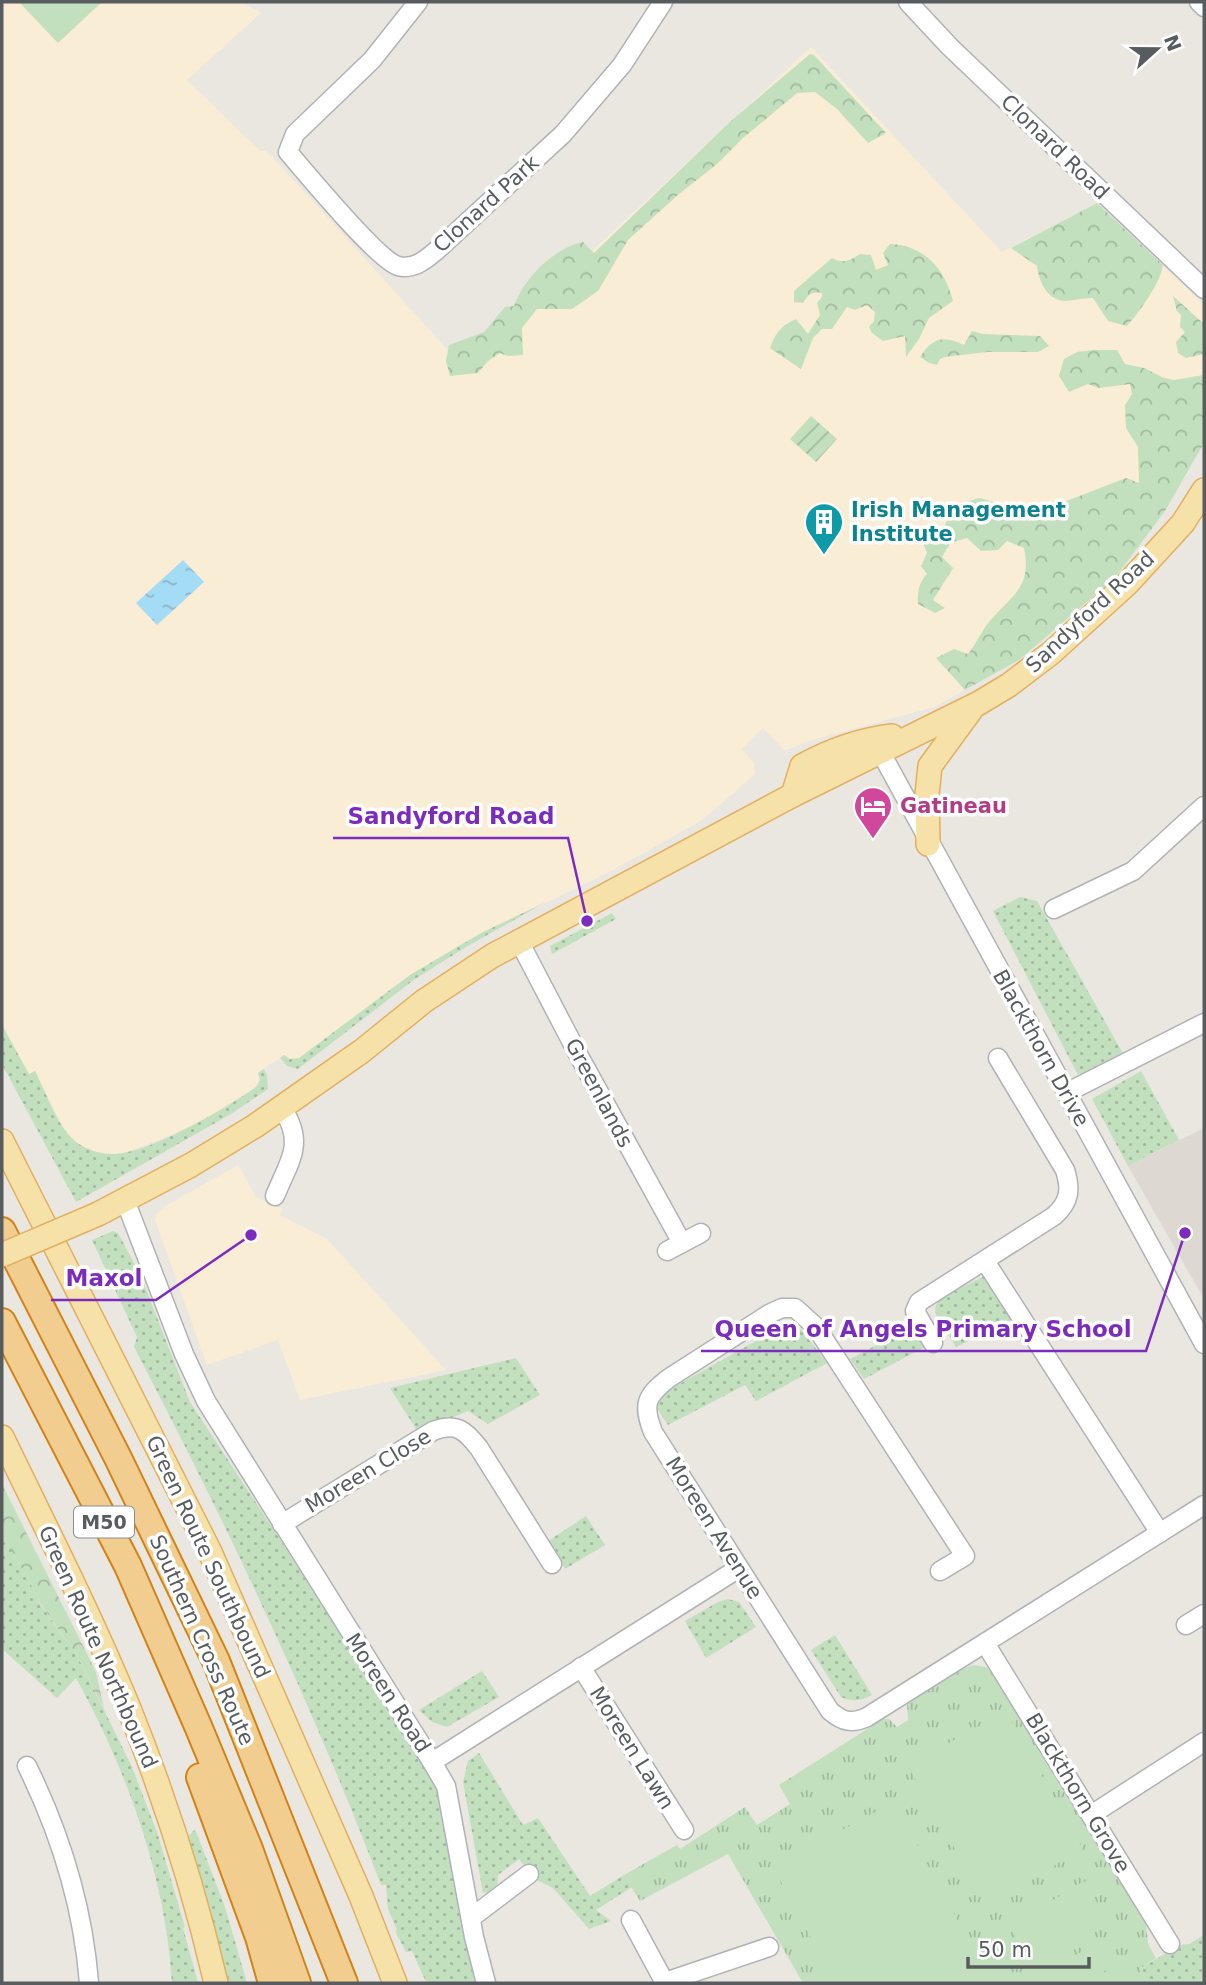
<svg xmlns="http://www.w3.org/2000/svg" width="1206" height="1985" font-family="'DejaVu Sans',sans-serif">
	<defs>
		<pattern id="grass-dots" width="8" height="8" patternUnits="userSpaceOnUse" patternTransform="scale(1.75)"><rect width="8" height="8" fill="#c2e0be"/><path d="M2 2h.1M6 6h.1" fill="none" stroke="#a1b99e" stroke-width="1.8" stroke-linecap="round"/></pattern>
		<pattern id="forest-crowns" width="20" height="18" patternUnits="userSpaceOnUse" patternTransform="scale(1.75)"><rect width="20" height="18" fill="#c2e0be"/><path d="M2 6a3 3 0 1 1 6 0M12 15a3 3 0 1 1 6 0" fill="none" stroke="#a1b99e"/></pattern>
		<pattern id="park-tufts" width="24" height="20" patternUnits="userSpaceOnUse" patternTransform="scale(1.75)"><rect width="24" height="20" fill="#c2e0be"/><path d="M3 7l-1-3M5 7V3M7 7l1-3M15 17l-1-3M17 17v-4M19 17l1-3" fill="none" stroke="#a1b99e"/></pattern>
		<pattern id="garden-furrows" width="10" height="10" patternUnits="userSpaceOnUse" patternTransform="scale(1.75)"><rect width="10" height="10" fill="#c2e0be"/><path d="M-1 1l2-2M0 10L10 0M9 11l2-2" fill="none" stroke="#a1b99e"/></pattern>
		<pattern id="water-ripples" width="26" height="14" patternUnits="userSpaceOnUse" patternTransform="scale(1.75)"><rect width="26" height="14" fill="#a4dbf5"/><path d="M2 4q2-2 4 0t4 0M15 11q2-2 4 0t4 0" fill="none" stroke="#89b5ca"/></pattern>
	</defs>
	<rect width="100%" height="100%" fill="#eae7e0"/>
	<g fill="#f9edd6">
		<path d="M2,2H241L261,13L187,80L260,151H266L279,164L465,369L811,47L1002,252L1097,203L1204,305V443L1165,511L1115,578L1019,660L934,707L809,741L787,750L783,749L763,728L742,749L754,763L755,774L712,812L697,823L613,870L464,943L410,975L299,1058L290,1059L284,1055L258,1073L260,1080L256,1087L205,1119L164,1138L124,1153L110,1154L94,1151L78,1144L65,1131L35,1071L29,1075L2,1025Z"/>
		<path d="M238,1165L256,1197L282,1209L280,1215L327,1239L446,1370L300,1400L278,1340L207,1365L155,1220L156,1215L165,1206Z"/>
	</g>
	<path fill="#ddd8d1" d="M1204,1128V1299L1128,1166Z"/>
	<g fill="url(#grass-dots)">
		<path d="M1020,897L1037,901L1125,1057L1078,1075L993,911Z"/>
		<path d="M546,902L466,947L415,979L298,1069L287,1066L280,1058L284,1055L290,1059L299,1058L410,975L481,933Z"/>
		<path d="M612,913L616,919L552,954L550,946Z"/>
		<path d="M2,1025L29,1074L35,1071C46,1092 59,1132 79,1144C88,1150 100,1154 110,1154C145,1156 227,1108 256,1087L260,1080L258,1073L264,1069L267,1076L268,1089L231,1114L76,1202L2,1064Z"/>
		<path d="M1141,1071L1179,1140L1128,1166L1092,1099Z"/>
		<path d="M113,1231L118,1233L140,1274L190,1402L283,1544L437,1787L469,1954L477,1983H425L426,1982L412,1951L406,1952L395,1931L397,1930L388,1909L386,1885H381C311,1701 225,1521 134,1347L137,1337L92,1240Z"/>
		<path d="M990,1273L1019,1316L956,1347L936,1315L935,1307L941,1298Z"/>
		<path d="M915,1325L927,1346L864,1379L850,1359Z"/>
		<path d="M781,1327H799L827,1363L756,1401L745,1385L668,1425L656,1407L665,1392Z"/>
		<path d="M516,1358L540,1395L488,1424L468,1411L418,1432L390,1388Z"/>
		<path d="M586,1516L605,1545L565,1569L548,1541Z"/>
		<path d="M2,1533L39,1599L38,1601L78,1657L132,1767L158,1835L185,1927L183,1928L198,1983H172C165,1875 128,1773 76,1678L57,1698L2,1649Z"/>
		<path d="M728,1599L739,1602L756,1627L706,1658L685,1621L718,1602Z"/>
		<path d="M835,1635L872,1695C862,1701 853,1702 841,1697L811,1650Z"/>
		<path d="M482,1671L499,1697L447,1727L432,1722L419,1710Z"/>
		<path d="M479,1753L523,1825L538,1818L590,1896L624,1875L632,1887L596,1910L611,1921L589,1929L553,1888L536,1880L519,1859L498,1875L497,1888L492,1892L483,1893L463,1782L468,1761Z"/>
		<path d="M195,1829L225,1907L247,1983H225L184,1841Z"/>
		<path d="M1204,1935V1983H1148L1139,1969L1180,1945L1189,1944Z"/>
	</g>
	<g fill="url(#forest-crowns)">
		<path d="M810,54L814,55L886,133L868,143L837,109L815,92L797,93L743,138L717,164L679,194L628,240L598,291L572,309H537L522,328L523,355L507,356L500,353L488,361L478,373L450,376L446,361L449,345L484,332L505,307L514,306C524,278 554,248 583,242L594,253L732,120Z"/>
		<path d="M1097,203L1163,265C1160,284 1140,311 1127,326L1108,321L1093,298C1083,298 1070,301 1064,301C1046,299 1039,281 1037,266L1011,248Z"/>
		<path d="M890,244C924,245 945,269 953,301L929,318L919,339L906,357L905,336L883,341L872,333L869,327L874,321L875,312L867,305L855,310L847,307L832,329H822L813,338L801,369L770,348C776,332 781,326 796,319L808,334L820,315L817,303L822,297V293C812,291 808,295 803,303L794,302V291L832,258C844,264 849,261 860,254L871,255L876,270L888,265L883,253Z"/>
		<path d="M1173,296L1204,324V354L1186,358L1178,353L1176,342L1185,332L1180,327L1181,315L1177,311Z"/>
		<path d="M972,331L983,334L1040,336L1049,346L1038,352H987L945,357L940,359L937,365L929,363L920,357C933,337 943,335 964,345Z"/>
		<path d="M1094,350H1117L1125,364L1144,368L1164,378L1174,380L1204,375V443L1165,511L1115,578L1019,660L965,690L936,658L954,649L968,654C976,644 981,632 989,622C1012,595 1032,588 1024,548L1007,541L998,550L981,551L967,538L950,543L942,557L953,568L933,600L945,608L935,613L918,604C917,593 919,582 927,574L921,566L927,553L923,542L942,530L957,504L980,498L1003,505L1015,517L1029,521L1047,518L1064,502L1126,478L1139,483L1138,447L1126,428L1125,405L1132,394L1130,384L1099,388L1088,384L1069,392L1059,376L1064,359L1077,352Z"/>
		<path d="M2,1484L96,1672L104,1709L78,1657L38,1600L39,1599L2,1533Z"/>
	</g>
	<path fill="url(#park-tufts)" d="M973,1665L986,1667L992,1672L1146,1922L1148,1944L1156,1958L1139,1969L1148,1983H803L728,1854L640,1901L624,1875L677,1845L680,1849L745,1807L757,1825L790,1804L779,1785L883,1719H889L897,1727L908,1720L907,1704L963,1669Z"/>
	<path fill="url(#garden-furrows)" d="M811,416L837,439L816,462L790,439Z"/>
	<g fill="#c2e0be">
		<path d="M19,2H102L58,43Z"/>
		<path d="M1006,1711L1083,1849L986,1904L908,1766Z"/>
		<path d="M894,1802L991,1983H835L773,1867Z"/>
		<path d="M1084,1881L1110,1923L1035,1969L1009,1927Z"/>
		<path d="M1102,1939L1117,1964L1091,1979L1093,1983L1121,1967L1131,1983H1052L1043,1968L1072,1950L1076,1955Z"/>
	</g>
	<path fill="url(#water-ripples)" d="M183,560L204,582L157,625L136,603Z"/>
	<g fill="none" stroke-linecap="round" stroke-linejoin="round">
		<defs>
			<g id="minor">
				<path d="M418,2L372,60L295,134L288,152C305,172 378,260 398,266C414,270 425,260 436,251L563,134L622,65L663,2"/>
				<path d="M908,2L950,47L1204,289"/>
				<path d="M1199,2L1204,7"/>
				<path d="M880,751L1204,1344"/>
				<path d="M1054,909L1133,871L1204,806"/>
				<path d="M519,941L579,1056L682,1243"/>
				<path d="M1066,1093L1204,1023"/>
				<path d="M275,1196C289,1161 306,1144 282,1108"/>
				<path d="M125,1200L184,1354L206,1401L432,1762L739,1568"/>
				<path d="M667,1251L701,1233"/>
				<path d="M985,1261L1160,1533"/>
				<path d="M933,1343L915,1311L919,1302L1054,1216C1070,1202 1071,1189 1065,1170L998,1058"/>
				<path d="M282,1524L433,1431C456,1422 465,1430 479,1448L552,1564"/>
				<path d="M940,1571L965,1556L816,1327L795,1308H782L769,1314L669,1378C646,1396 642,1404 653,1432L830,1711C843,1722 852,1724 867,1717L1204,1505"/>
				<path d="M1186,1625L1204,1614"/>
				<path d="M985,1643L1170,1944"/>
				<path d="M581,1667L684,1830"/>
				<path d="M432,1762L446,1786L474,1937L486,1983"/>
				<path d="M27,1766C61,1835 83,1906 89,1983"/>
				<path d="M1091,1815L1204,1742"/>
				<path d="M471,1918L529,1874"/>
				<path d="M631,1920L665,1983"/>
				<path d="M665,1982L769,1947"/>
			</g>
			<g id="major">
				<path d="M793,795L802,766C831,750 860,740 892,736"/>
				<path d="M928,844L927,795L930,766L971,710"/>
				<path d="M2,1141L210,1552L361,1896L395,1983"/>
				<path d="M98,1214L191,1165L255,1126L362,1051L424,1001L492,956L793,795L979,703L1009,685L1051,653L1127,584L1183,523L1204,490"/>
				<path d="M2,1437C45,1526 90,1614 128,1706C164,1795 194,1889 216,1983"/>
			</g>
			<g id="highway">
				<path d="M2,1231L118,1458L216,1661L344,1983"/>
				<path d="M2,1322L128,1566L198,1726L249,1849L297,1983"/>
				<path d="M200,1777L259,1937L272,1983"/>
			</g>
		</defs>
		<use href="#minor" stroke="#b0b3b6" stroke-width="21"/>
		<use href="#major" stroke="#e2af61" stroke-width="26"/>
		<use href="#highway" stroke="#d38316" stroke-width="30"/>
		<use href="#minor" stroke="#fff" stroke-width="18"/>
		<use href="#major" stroke="#f6e1a9" stroke-width="23"/>
		<use href="#highway" stroke="#f1cd90" stroke-width="26"/>
		<defs>
			<path id="major-bridge" d="M2,1255L98,1214"/>
		</defs>
		<use href="#major-bridge" stroke="#e2af61" stroke-width="26" stroke-linecap="butt"/>
		<use href="#major-bridge" stroke="#f6e1a9" stroke-width="23"/>
	</g>
	<defs>
		<symbol id="building-pin" viewBox="-11 -11 22 30"><path d="M0 17L-7.5 6A9.5 9.5 0 1 1 7.5 6Z" fill="#0f9aa8" stroke="#fff"/><path d="M-4-6H4V6H1V3H-1V6H-4ZM-2.5-4.3h1.7v1.8h-1.7ZM.8-4.3h1.7v1.8H.8ZM-2.5-1h1.7V.8h-1.7ZM.8-1h1.7V.8H.8Z" fill="#fff"/></symbol>
		<symbol id="hotel-pin" viewBox="-11 -11 22 30"><path d="M0 17L-7.5 6A9.5 9.5 0 1 1 7.5 6Z" fill="#d1479c" stroke="#fff"/><path d="M-6-4.5h1.5V1H6V5H4.5V3h-9V5H-6ZM-4 0a1.8 1.8 0 1 1 3.6 0ZM.5 0V-2.5h3Q6-2.5 6 0Z" fill="#fff"/></symbol>
	</defs>
	<g fill-rule="evenodd">
		<use href="#building-pin" x="802" y="500" width="44" height="60"/>
		<use href="#hotel-pin" x="851" y="784" width="44" height="60"/>
	</g>
	<g text-anchor="middle" stroke-width="7" stroke-linejoin="round" paint-order="stroke">
		<rect fill="#fff" stroke="#8b8d8f" stroke-width="2" x="74" y="1506.5" width="60" height="31" rx="5"/>
		<g font-size="19" font-weight="bold" fill="#595c5f">
			<text x="104" y="1529">M50</text>
		</g>
		<g font-size="21" fill="#595c5f" stroke="#fff">
			<text transform="translate(1055 147) rotate(44)" y="7">Clonard Road</text>
			<text transform="translate(486 204) rotate(-42)" y="7">Clonard Park</text>
			<text transform="translate(1090 612) rotate(-43)" y="7">Sandyford Road</text>
			<text transform="translate(1041 1048) rotate(61)" y="7">Blackthorn Drive</text>
			<text transform="translate(599 1093) rotate(62)" y="7">Greenlands</text>
			<text transform="translate(368 1471) rotate(-31)" y="7">Moreen Close</text>
			<text transform="translate(714 1528) rotate(58)" y="7">Moreen Avenue</text>
			<text transform="translate(208 1557) rotate(65)" y="7">Green Route Southbound</text>
			<text transform="translate(202 1640) rotate(66)" y="7">Southern Cross Route</text>
			<text transform="translate(98 1647) rotate(66)" y="7">Green Route Northbound</text>
			<text transform="translate(388 1693) rotate(57)" y="7">Moreen Road</text>
			<text transform="translate(632 1748) rotate(58)" y="7">Moreen Lawn</text>
			<text transform="translate(1078 1793) rotate(59)" y="7">Blackthorn Grove</text>
		</g>
		<g font-size="21" font-weight="bold" fill="#0d838f" stroke="#fff" text-anchor="start">
			<text x="851" y="517">Irish Management<tspan x="851" dy="24">Institute</tspan></text>
		</g>
		<g font-size="21" font-weight="bold" fill="#b23c85" stroke="#fff" text-anchor="start">
			<text x="900" y="813">Gatineau</text>
		</g>
	</g>
	<path fill="none" stroke="#7b2cbf" stroke-width="2.5" d="M587 921L568 838H333M251 1235L156 1300H51M1185 1233L1146 1351H701"/>
	<g fill="#7b2cbf" stroke="#fff" stroke-width="2.5">
		<circle cx="587" cy="921" r="7"/>
		<circle cx="251" cy="1235" r="7"/>
		<circle cx="1185" cy="1233" r="7"/>
	</g>
	<g font-size="23" text-anchor="middle" font-weight="bold" fill="#7b2cbf" stroke="#fff" stroke-width="7" stroke-linejoin="round" paint-order="stroke">
		<text x="451" y="824">Sandyford Road</text>
		<text x="104" y="1286">Maxol</text>
		<text x="923" y="1337">Queen of Angels Primary School</text>
	</g>
	<rect width="1206" height="1985" fill="none" stroke="#595c5f" stroke-width="7"/>
	<g transform="translate(1157 49) rotate(69)" stroke="#ffffff" stroke-width="5" paint-order="stroke">
	<path d="M0-5L12 26L0 18L-12 26Z" fill="#595c5f"/>
	<text y="-10" font-size="19" font-weight="bold" text-anchor="middle" fill="#595c5f">N</text>
	</g>
	<path d="M968 1957v10h121v-10" fill="none" stroke="#595c5f" stroke-width="3.5"/>
	<text x="978" y="1957" font-size="21" fill="#595c5f" stroke="#ffffff" stroke-width="5" paint-order="stroke">50 m</text>
</svg>
